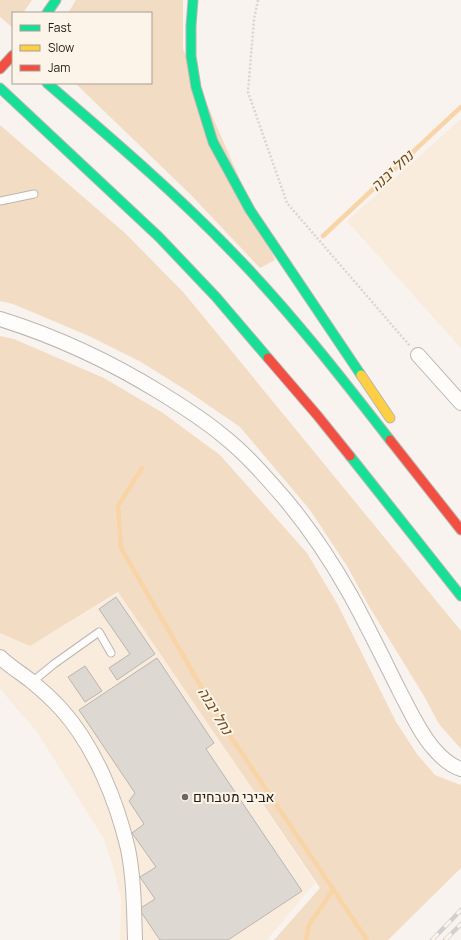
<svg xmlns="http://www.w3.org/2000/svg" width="461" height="940" font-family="Manrope,Heebo,sans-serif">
	<rect width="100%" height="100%" fill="#f8f3ee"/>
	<g fill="#faecdd">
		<path d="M461,119V348L347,221Z"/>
		<path d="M120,592L315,883L267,940H120L121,898L113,867L104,839L37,732L0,689V632L31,645Z"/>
	</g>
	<g fill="#f2ddc4">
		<path d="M0,0H32L23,13H13L12,27L0,17Z"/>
		<path d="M76,0H183V49L275,260L260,268L191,195L75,83H151V13H68Z"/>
		<path d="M0,125L125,233L184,293L461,631V749L439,724L424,696L370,608L347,566L310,510L240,427L189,392L141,362L89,336L13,304L0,301Z"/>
		<path d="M0,336L14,339L104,378L163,413L220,455L307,553L338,605L396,722L417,754L435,775L461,785V868L388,940H274L320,888L118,592L30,646L0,633Z"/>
	</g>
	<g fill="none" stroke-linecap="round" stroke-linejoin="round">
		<g stroke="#f9d4a7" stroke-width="4.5">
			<path d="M323,236L461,107"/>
			<path d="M142,468L118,506L121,548L225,728L367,940"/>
			<path d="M306,940L309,925L333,890"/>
		</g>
	</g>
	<g fill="#ddd8d2" stroke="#bab5b0">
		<path d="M116,597L155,654L117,680L109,668L130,654L99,609Z"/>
		<path d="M157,658L214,743L206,749L302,891L228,940H160L139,909L155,899L140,877L156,867L132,833L144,824L129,801L135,793L79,710Z"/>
		<path d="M85,666L102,691L85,702L68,677Z"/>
	</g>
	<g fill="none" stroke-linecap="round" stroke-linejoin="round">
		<defs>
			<g id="lane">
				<path d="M0,201L34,194"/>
				<path d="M32,682L54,664L99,632L111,653"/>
			</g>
			<g id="street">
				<path d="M0,319C58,337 109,361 161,393C182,406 203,419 222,435C245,453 266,477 285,499C310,529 332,562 351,596C368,627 384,660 400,692C410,711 420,733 434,749C441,757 451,766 461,769"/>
				<path d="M418,355L461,403"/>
				<path d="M0,657C9,666 21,673 31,681C42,690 53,700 62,710C95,747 117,802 128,849C134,879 134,910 135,940"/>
			</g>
			<g id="fast">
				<path d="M193,0L191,26V56L196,87L213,142L250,210L361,375"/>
				<path d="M47,13L56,0"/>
				<path d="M47,83C112,139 178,195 237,257C292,314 341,377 390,440"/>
				<path d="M0,88L159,237L216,297L268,358"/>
				<path d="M350,456L461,596"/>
			</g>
			<path id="slow" d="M361,375L390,418"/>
			<g id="jam">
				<path d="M0,69L13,55"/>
				<path d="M268,358L317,415L350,456"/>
				<path d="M390,440L461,530"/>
			</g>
		</defs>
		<use href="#lane" stroke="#bbb6b0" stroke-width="9"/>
		<use href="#street" stroke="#bbb6b0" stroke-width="16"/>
		<use href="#fast" stroke="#bbb6b0" stroke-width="11"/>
		<use href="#slow" stroke="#bbb6b0" stroke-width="11"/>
		<use href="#jam" stroke="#bbb6b0" stroke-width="11"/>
		<path stroke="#d8d6d4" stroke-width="2.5" stroke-dasharray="2 2" stroke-linecap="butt" d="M258,0L254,19L248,92L287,203L410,346"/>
		<use href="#lane" stroke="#fefdfc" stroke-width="7"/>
		<use href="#street" stroke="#fefdfc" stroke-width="14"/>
		<use href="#fast" stroke="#16e098" stroke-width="9"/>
		<use href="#slow" stroke="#ffcf43" stroke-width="9"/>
		<use href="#jam" stroke="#f24e42" stroke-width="9"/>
		<defs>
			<g id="rail">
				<path d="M432,940L461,910"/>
				<path d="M445,940L461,924"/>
			</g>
		</defs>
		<use href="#rail" stroke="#d2d0cf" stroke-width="4.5"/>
		<use href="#rail" stroke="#fdf4e9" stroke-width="3" stroke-dasharray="9" stroke-linecap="butt"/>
	</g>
	<circle fill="#6c6762" stroke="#fdf4e9" stroke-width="1.5" cx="185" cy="797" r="4"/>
	<g text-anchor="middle" stroke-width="4" stroke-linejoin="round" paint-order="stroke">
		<g font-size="14" fill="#211c16" stroke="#fdf4e9" text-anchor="start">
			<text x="193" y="802">אביבי מטבחים</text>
		</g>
		<g font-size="15" font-style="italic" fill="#6e4c1e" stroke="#fdf4e9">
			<text transform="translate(392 171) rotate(-43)" y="5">נחל יבנה</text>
			<text transform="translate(215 711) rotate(59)" y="5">נחל יבנה</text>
		</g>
	</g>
	<rect x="12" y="12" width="140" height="72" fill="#fdf4e9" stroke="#a59e95"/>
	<rect x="20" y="25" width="20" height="6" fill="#16e098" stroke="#a59e95"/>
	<text x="48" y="32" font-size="12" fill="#211c16">Fast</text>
	<rect x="20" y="45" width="20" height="6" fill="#ffcf43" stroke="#a59e95"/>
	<text x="48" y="52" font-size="12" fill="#211c16">Slow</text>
	<rect x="20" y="65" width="20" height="6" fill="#f24e42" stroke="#a59e95"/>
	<text x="48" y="72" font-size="12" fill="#211c16">Jam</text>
</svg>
